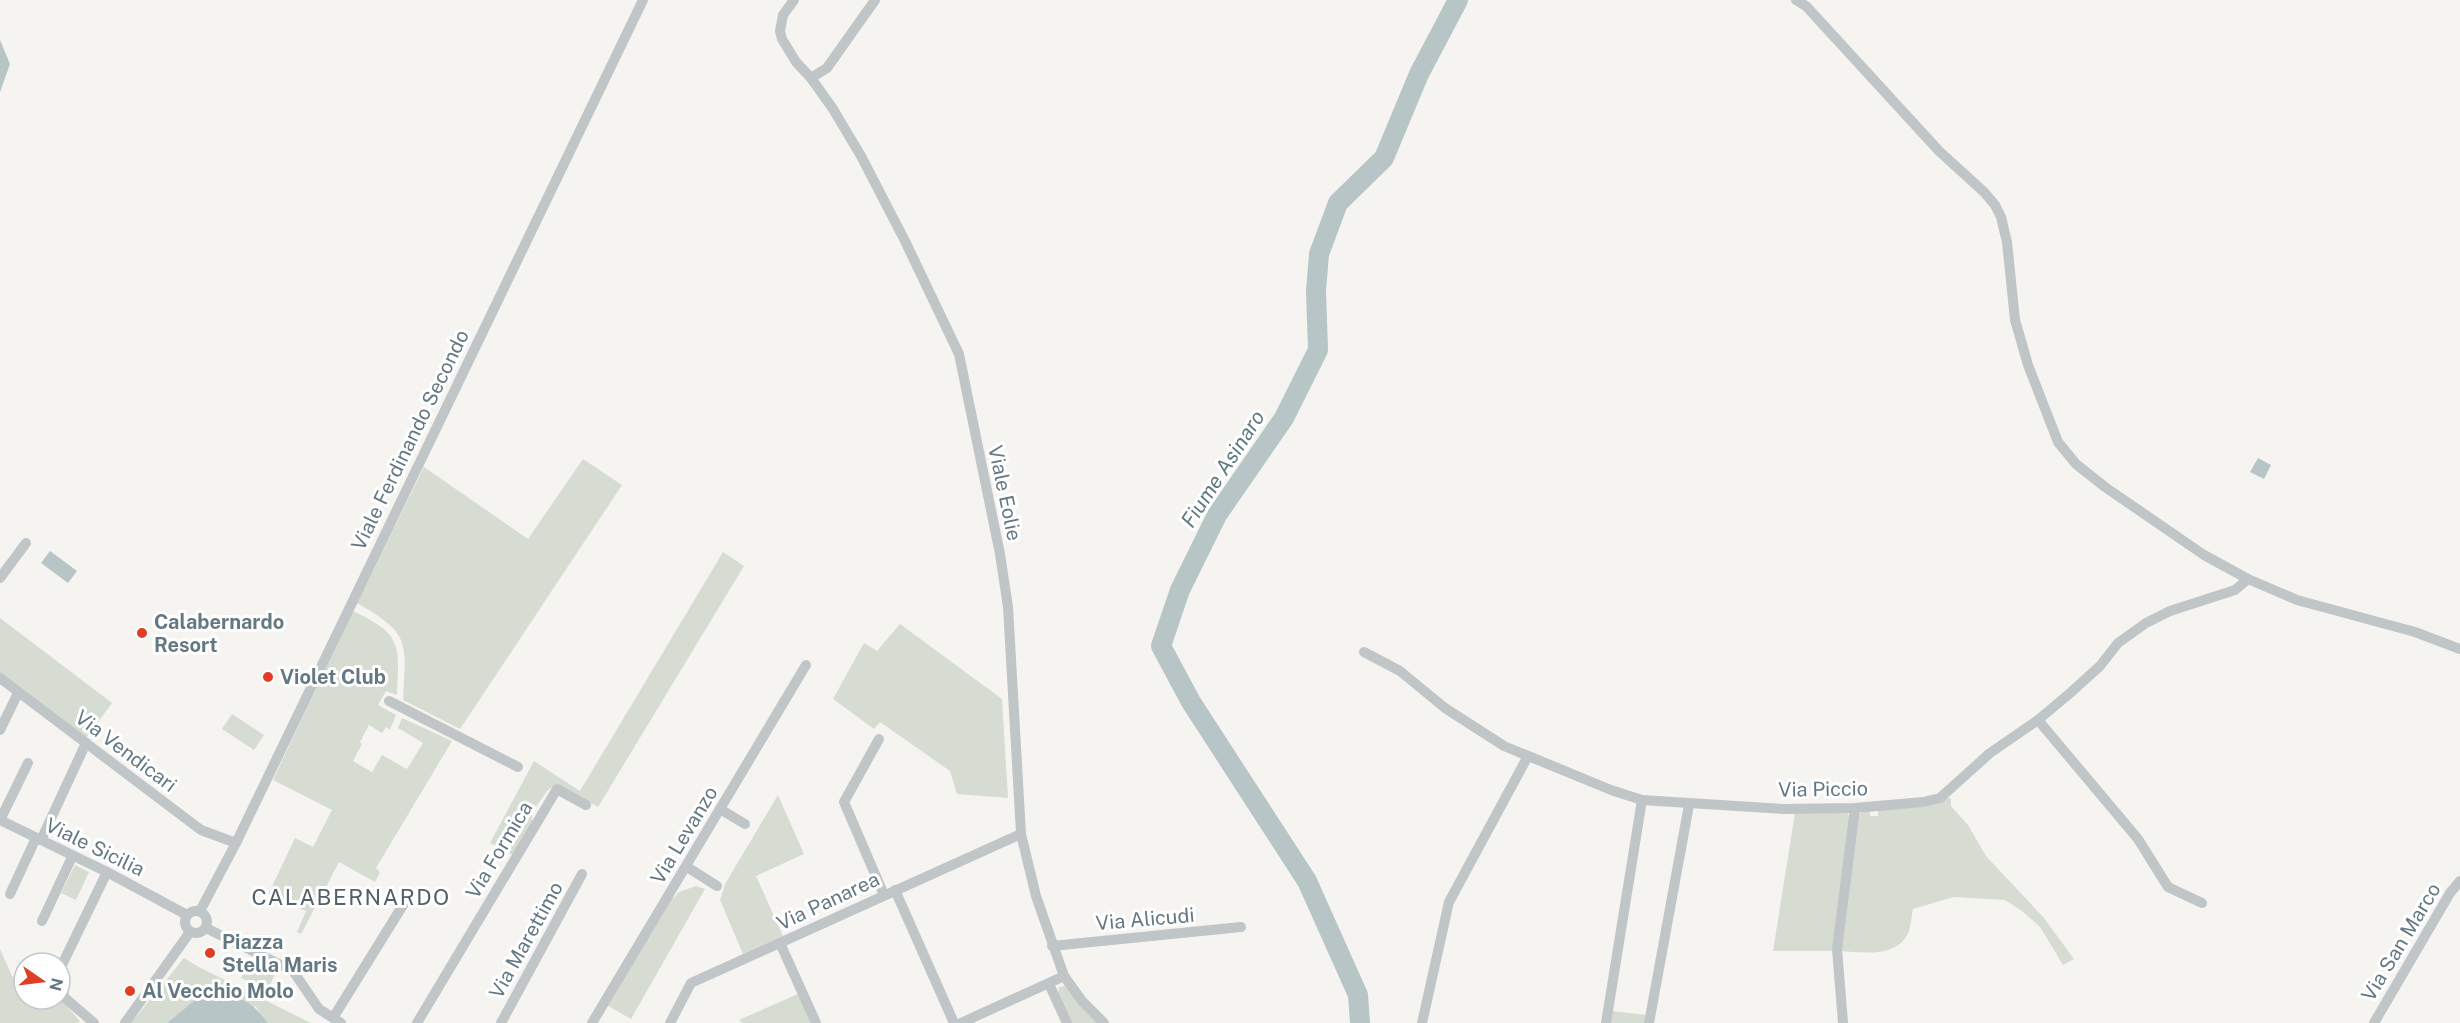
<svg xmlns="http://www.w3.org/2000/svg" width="2460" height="1023" font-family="'Public Sans',sans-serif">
	<rect width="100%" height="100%" fill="#f5f4f1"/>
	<g fill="#d7dcd2">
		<path d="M583,459L622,485L460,729L403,700C406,641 411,634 357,603L424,467L528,539Z"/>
		<path d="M723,552L744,566L598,807L557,784L548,790L532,812V823L513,855L490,843L534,761L580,791Z"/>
		<path d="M353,611C403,635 399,644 397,695L386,691L378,705L396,715L390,730L386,727L382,733L369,725L360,742L362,744L353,761L372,772L382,755L407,769L423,743L398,728L402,718L452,741L376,868L380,872L375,882L339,862L301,934L297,932L306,911L268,895L295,838L313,847L332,810L273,780Z"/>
		<path d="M0,618L112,703L86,738L0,674Z"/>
		<path d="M900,624L1002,699L1008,798L957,794L950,771L880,722L874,729L833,699L864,643L877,651Z"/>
		<path d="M232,714L264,735L254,750L222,729Z"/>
		<path d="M778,795L804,854L756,876L783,936L743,954L720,900L725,884Z"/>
		<path d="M1947,798H1951V806L1968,825L1986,856L2044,918L2074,959L2063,965L2040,927L2022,911L2005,900L1954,897L1913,909C1911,918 1911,930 1906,937C1892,958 1861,952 1840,951L1859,814L1869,809L1870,816H1878V809Z"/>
		<path d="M1847,812L1850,819L1834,951H1773L1795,813Z"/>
		<path d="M75,865L89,872L76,900L61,893Z"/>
		<path d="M696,886L705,889L631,1019L608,1006L667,904L679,892Z"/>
		<path d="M0,949L12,976L20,983H24V999H60L80,1021L78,1023H0Z"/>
		<path d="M184,958L197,966L311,1023H268L256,1007L201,995L167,1023H131Z"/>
		<path d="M249,961L275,974L267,991L241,978Z"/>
		<path d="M1064,986L1066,987L1099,1023H1071L1058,994L1059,987Z"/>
		<path d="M798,994L811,1023H743L739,1020Z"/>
		<path d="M1611,1011L1648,1015L1646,1023H1609Z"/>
	</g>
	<g fill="#b7c5c7">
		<path d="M0,40L10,64L0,92Z"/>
		<path d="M2258,458L2271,465L2264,479L2250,472Z"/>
		<path d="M50,551L77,571L68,583L41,563Z"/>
		<path d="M201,995C235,998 246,993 268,1023H167Z"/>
	</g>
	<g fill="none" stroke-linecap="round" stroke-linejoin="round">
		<path stroke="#b7c5c7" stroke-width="20" d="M1360,1023L1358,995L1307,881L1191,702L1161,646L1180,590L1217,515L1284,418L1318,350L1316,291L1319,254L1338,203L1384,158L1419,74L1458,0"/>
		<g stroke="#c0c5c7" stroke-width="10">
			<path d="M794,0L783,15L780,31L782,39L796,62L811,78L833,109L861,156L905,241L959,354L1000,554L1008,607L1021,834L1036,896L1064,976L1082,1001L1104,1023"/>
			<path d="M1796,0L1806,6L1939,151L1984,192L1995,205L2001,217L2007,242L2015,320L2028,365L2058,442L2076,464L2105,487L2204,555L2248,579L2297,600L2415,632L2460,649"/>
			<path d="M811,78L827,68L875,0"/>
			<path d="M0,578L26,543"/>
			<path d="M1364,652L1400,671L1445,708L1504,746L1611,790L1642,800L1783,809L1855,808L1923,802L1940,798L1990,753L2038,720L2069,694L2100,666L2118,643L2146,623L2170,611L2235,590L2248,579"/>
			<path d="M0,678L201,830L236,843"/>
			<path d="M389,701L518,767"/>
			<path d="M2038,720L2138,839L2168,887L2202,903"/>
			<path d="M0,730L18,693"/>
			<path d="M879,739L844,802L884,895"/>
			<path d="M720,809L745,824"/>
			<path d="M0,820L107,872L187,915"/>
			<path d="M0,820L28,763"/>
			<path d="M41,840L86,743"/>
			<path d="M687,867L717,886"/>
			<path d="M895,890L954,1023"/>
			<path d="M10,894L36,838"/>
			<circle cx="196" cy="922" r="11"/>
			<path d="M200,911L236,843L643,0"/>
			<path d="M42,921L72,857"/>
			<path d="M206,928L293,971L319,1009L341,1023"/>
			<path d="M780,943L816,1023"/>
			<path d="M1052,946L1241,927"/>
			<path d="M60,969L107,872"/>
			<path d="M60,984L65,998L94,1023"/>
			<path d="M1049,984L1067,1023"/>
			<path d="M333,1018L408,897"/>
			<path d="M125,1023L190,932"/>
			<path d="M417,1023L557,789L586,805"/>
			<path d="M501,1023L582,874"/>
			<path d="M592,1023L806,665"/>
			<path d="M670,1023L691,983L1021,834"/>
			<path d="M961,1023L1064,976"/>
			<path d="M1422,1023L1449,902L1528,756"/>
			<path d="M1606,1023L1642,800"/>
			<path d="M1649,1023L1689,805"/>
			<path d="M1843,1023L1837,949L1855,808"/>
			<path d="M2374,1023L2450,893L2460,881"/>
		</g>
	</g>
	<g fill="#e13d24" stroke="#fff" stroke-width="2">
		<circle cx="142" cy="633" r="6"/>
		<circle cx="268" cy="677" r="6"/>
		<circle cx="210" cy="953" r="6"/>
		<circle cx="130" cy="991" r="6"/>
	</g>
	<g text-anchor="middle" stroke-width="6" stroke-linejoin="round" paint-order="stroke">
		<g font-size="20" fill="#647882" stroke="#fff">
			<text transform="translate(410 440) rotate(-64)" y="7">Viale Ferdinando Secondo</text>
			<text transform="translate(1005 493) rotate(78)" y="7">Viale Eolie</text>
			<text transform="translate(126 751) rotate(37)" y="7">Via Vendicari</text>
			<text transform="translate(1823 789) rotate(-1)" y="7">Via Piccio</text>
			<text transform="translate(684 835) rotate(-59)" y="7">Via Levanzo</text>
			<text transform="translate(95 847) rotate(26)" y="7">Viale Sicilia</text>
			<text transform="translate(499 850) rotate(-59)" y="7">Via Formica</text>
			<text transform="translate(828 901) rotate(-25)" y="7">Via Panarea</text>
			<text transform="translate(1145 919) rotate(-5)" y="7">Via Alicudi</text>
			<text transform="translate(526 940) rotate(-61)" y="7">Via Marettimo</text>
			<text transform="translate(2401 942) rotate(-59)" y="7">Via San Marco</text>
		</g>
		<g font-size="20" font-weight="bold" fill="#647882" stroke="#fff" text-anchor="start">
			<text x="154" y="629">Calabernardo<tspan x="154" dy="23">Resort</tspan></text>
			<text x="280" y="684">Violet Club</text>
			<text x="222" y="949">Piazza<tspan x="222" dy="23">Stella Maris</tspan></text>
			<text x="142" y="998">Al Vecchio Molo</text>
		</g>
		<g font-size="21" font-style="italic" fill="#5f7a7f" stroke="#fff">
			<text transform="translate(1223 469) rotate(-57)" y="7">Fiume Asinaro</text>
		</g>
		<g font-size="22" letter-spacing="1.5" fill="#526067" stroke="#fff">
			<text x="351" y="905">CALABERNARDO</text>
		</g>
	</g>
	<g transform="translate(42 981) rotate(104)"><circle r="28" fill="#ffffff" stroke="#c1c9cd" stroke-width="1.5"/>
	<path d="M0-4.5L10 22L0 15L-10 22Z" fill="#e13d24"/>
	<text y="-9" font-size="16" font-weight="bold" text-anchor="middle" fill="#647882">N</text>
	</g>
</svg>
